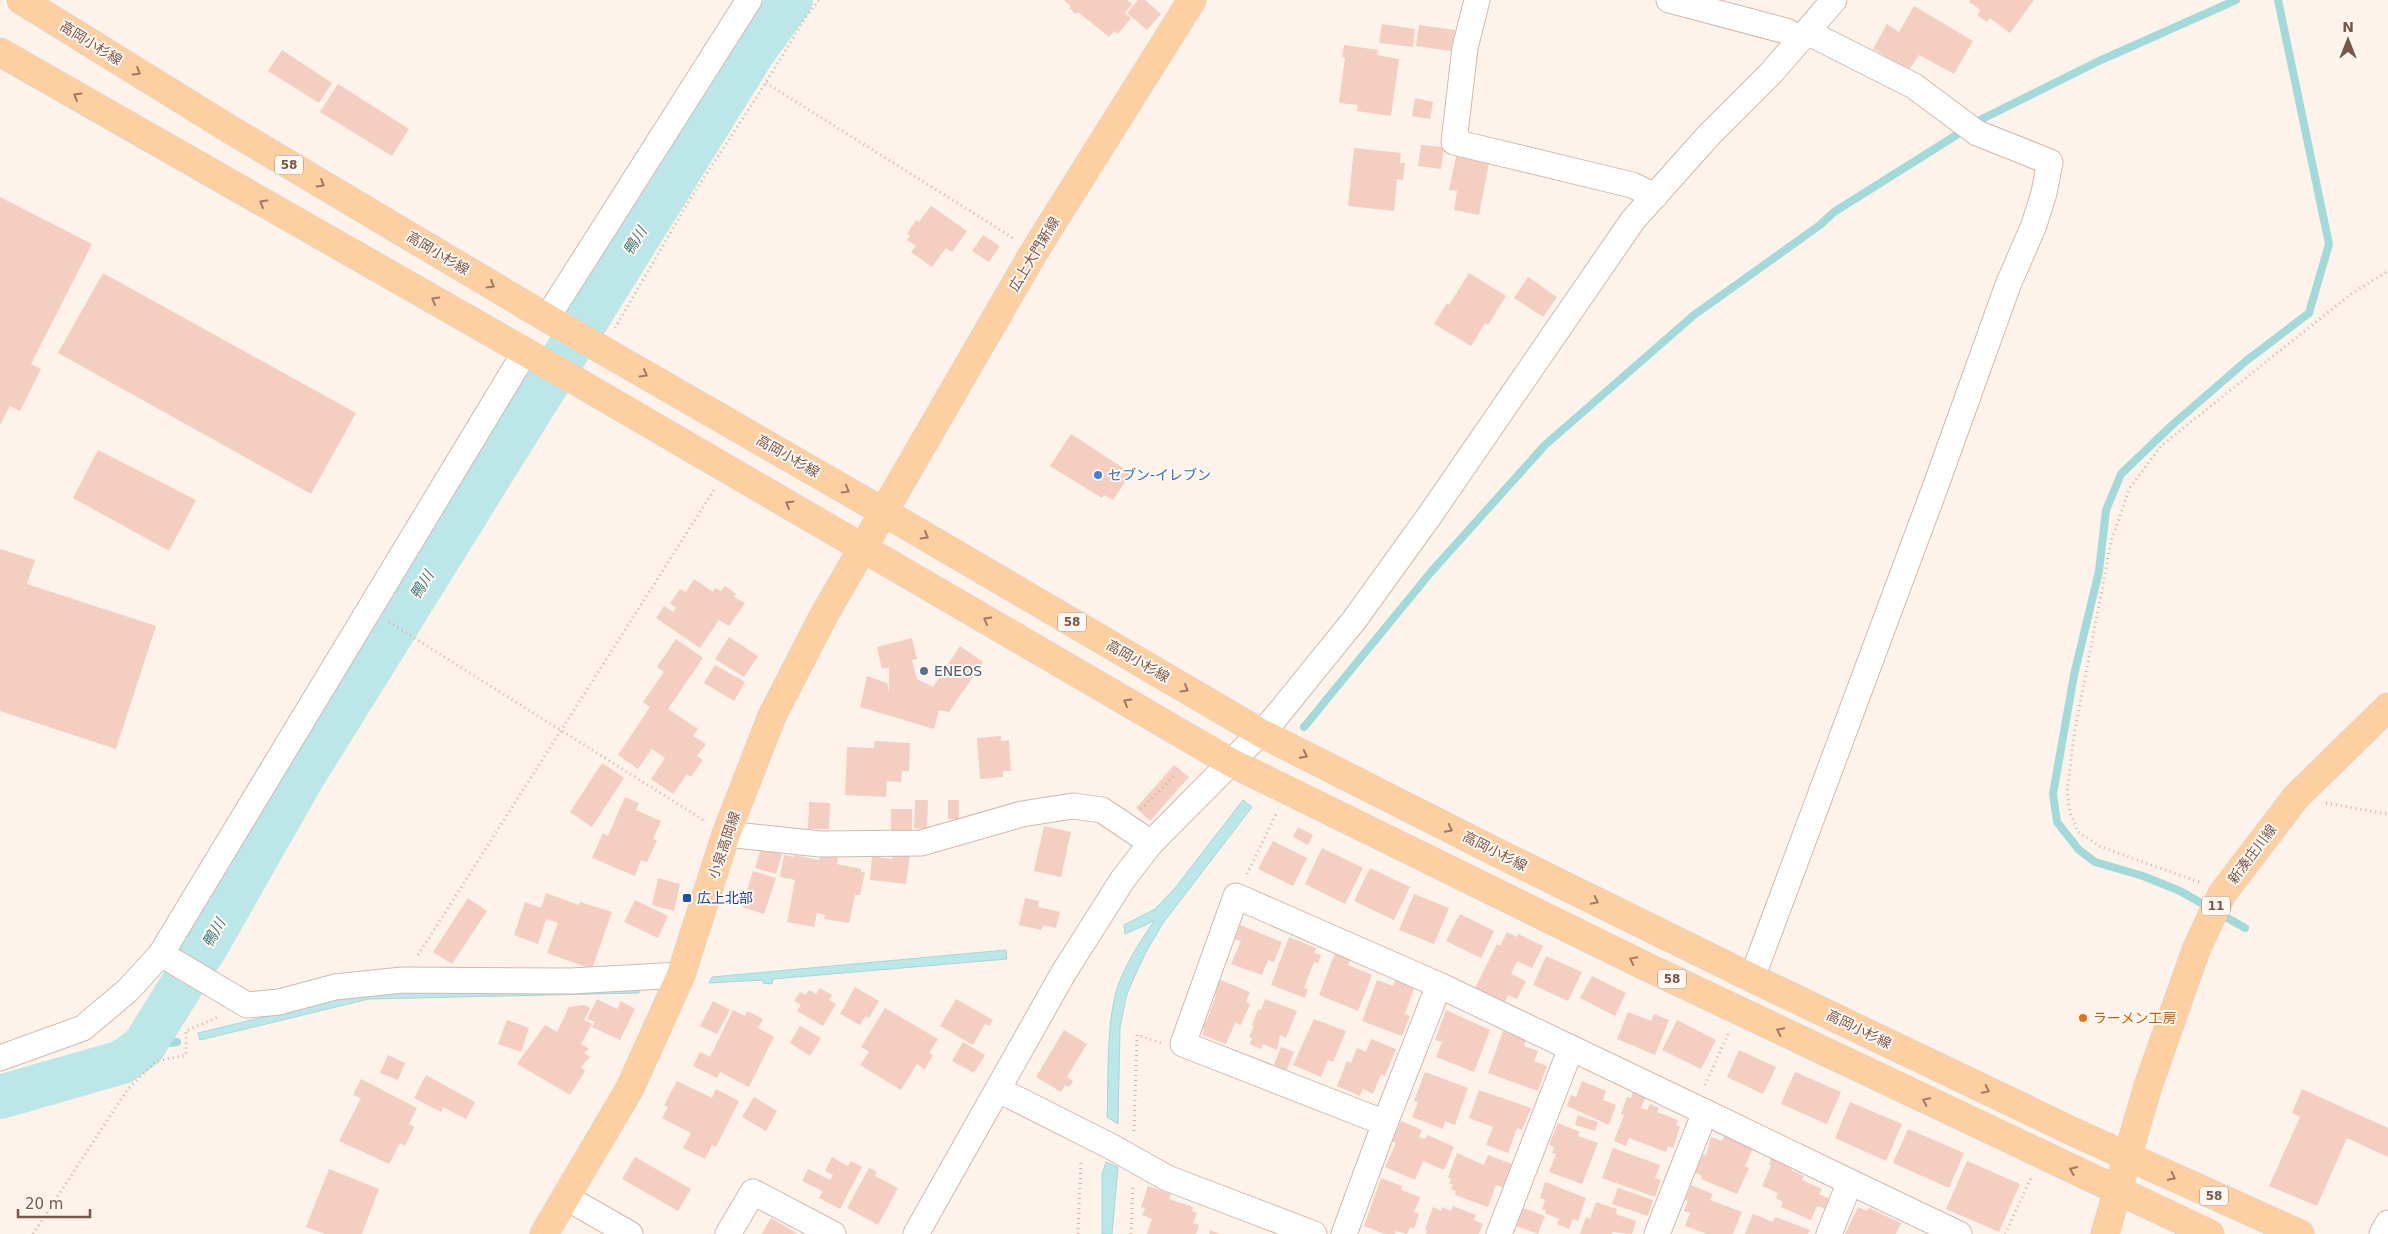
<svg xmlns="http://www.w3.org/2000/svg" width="2388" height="1234" font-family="'DejaVu Sans','Noto Sans JP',sans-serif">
	<rect width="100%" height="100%" fill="#fdf3ea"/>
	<g fill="#bce7e8" stroke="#a2d9da">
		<path d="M1243,800L1252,807L1163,923L1146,952L1132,982L1126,997L1120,1028L1118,1124L1107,1117C1109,1077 1105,1014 1121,978C1129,958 1142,939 1154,921L1125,934L1124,925L1155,909L1175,888Z"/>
		<path d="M1006,950L1007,959L773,979L772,984L763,983V980L709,983L712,977Z"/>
		<path d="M639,986V993L369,999L200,1040L198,1033L330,1001L374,993Z"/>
		<path d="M1106,1162L1118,1167L1112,1234H1102V1174Z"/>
	</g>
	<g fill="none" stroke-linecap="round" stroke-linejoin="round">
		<g stroke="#a2d9da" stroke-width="8">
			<path d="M1304,727L1431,572L1545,445L1694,315L1820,225L1834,212L1982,119L2099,61L2236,0"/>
			<path d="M2245,928L2180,891L2143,876L2095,862L2079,850L2057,822L2053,794L2074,675L2099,571L2106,510L2121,474L2171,426L2246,361L2309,313L2329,244L2278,0"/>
			<path d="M143,1047L177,1042"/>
		</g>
		<path stroke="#bce7e8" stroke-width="44" d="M0,1097L122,1062L143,1047L210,940L302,778L754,51L791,0"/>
	</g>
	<g fill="#f4cec0">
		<path d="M1064,0H1127L1132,4L1125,13L1131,18L1118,34L1114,31L1109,37L1078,12L1076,14L1069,8L1071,6Z"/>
		<path d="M1138,0H1145L1161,14L1147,30L1127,13Z"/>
		<path d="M1970,0H2034L2010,33L1990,18L1987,22L1977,15L1981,10L1969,2Z"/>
		<path d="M1914,6L1973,41L1954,74L1919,55L1909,70L1873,49L1887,24L1899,32Z"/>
		<path d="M1382,24L1415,29L1413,47L1379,43Z"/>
		<path d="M1419,25L1455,30L1451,51L1416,46Z"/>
		<path d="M1344,45L1378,50L1377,55L1399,59L1391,116L1357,111L1358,105L1339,103L1345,58L1342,57Z"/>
		<path d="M282,50L332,83L319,103L268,71Z"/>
		<path d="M338,84L409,129L392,156L320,112Z"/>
		<path d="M1415,98L1433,102L1430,119L1412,116Z"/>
		<path d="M1421,145L1444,147L1441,169L1418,166Z"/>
		<path d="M1354,148L1401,153L1400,163H1405L1403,180L1397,179L1394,211L1348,206Z"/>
		<path d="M1457,152L1490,158L1479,215L1454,210L1457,191L1449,190Z"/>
		<path d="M0,197L92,244L31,364L41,369L20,411L10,406L0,425Z"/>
		<path d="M931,206L967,231L952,252L946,248L932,267L911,252L916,246L907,240L910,236L907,234L916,220L919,222Z"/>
		<path d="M983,235L1000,246L989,262L972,251Z"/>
		<path d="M103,273L356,413L311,494L58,353Z"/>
		<path d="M1469,273L1506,296L1488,325L1485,323L1471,346L1434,324L1447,303L1449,305Z"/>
		<path d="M1528,277L1557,297L1543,317L1514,298Z"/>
		<path d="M1071,434L1131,473L1113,500L1104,495L1102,498L1050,466Z"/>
		<path d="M98,450L196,500L169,551L73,498Z"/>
		<path d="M0,549L35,560L27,584L156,626L116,749L0,711Z"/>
		<path d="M694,579L713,592L715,588L721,591L725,586L736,594L734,597L745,603L729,626L719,620L700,648L656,618L664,606L673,612L676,608L670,603L680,589L686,592Z"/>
		<path d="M729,637L758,656L744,677L715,659Z"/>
		<path d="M912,638L917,659L912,660L917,679L933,687L960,646L983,662L949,712L939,710L934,729L860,707L867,676L887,683L889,692V667L882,669L877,647Z"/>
		<path d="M676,639L703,658L668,709L698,729L693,736L706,744L697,756L703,760L691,777L687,774L673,794L651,779L665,758L652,749L638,769L618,755L650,707L643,702L664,672L657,667Z"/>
		<path d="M715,665L745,682L734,701L704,683Z"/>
		<path d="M1001,736V741L1009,740L1011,771H1003V777L980,779L977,738Z"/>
		<path d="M875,741L910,743L909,771H902L901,782L887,781L886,797L845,795L847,747L874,748Z"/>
		<path d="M602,763L624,778L592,827L570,812Z"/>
		<path d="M1174,765L1189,777L1150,821L1136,808Z"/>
		<path d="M625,797L639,803L636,810L661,821L653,839L657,840L647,862L641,860L635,876L592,858L603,833L608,836Z"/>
		<path d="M915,800H928L927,829L914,828Z"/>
		<rect x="948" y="800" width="11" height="19"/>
		<path d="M809,802L830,803L829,829H808Z"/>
		<rect x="891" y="809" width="21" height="21"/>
		<path d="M1044,826L1071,832L1061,877L1034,871Z"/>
		<path d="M1298,827L1313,835L1308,845L1293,837Z"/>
		<path d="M1273,841L1307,858L1293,886L1258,869Z"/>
		<path d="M761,848L782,854L776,874L755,868Z"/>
		<path d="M1322,848L1363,868L1345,904L1305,884Z"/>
		<path d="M893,852L910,854L906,884L870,880L872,856L892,859Z"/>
		<path d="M784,855L794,857L795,855L819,860L820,855L838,858L837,864L861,869V872H865L860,895H855L849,923L824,919L825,915L817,913L814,927L787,922L795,880L780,877Z"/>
		<path d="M1370,868L1410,887L1394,920L1354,901Z"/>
		<path d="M753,871L776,878L764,914L742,907Z"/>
		<path d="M658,878L680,884L674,911L652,905Z"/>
		<path d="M546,893L579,905L580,902L612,912L592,969L547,953L558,923L546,919L538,944L514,935L525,902L541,908Z"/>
		<path d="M1414,894L1449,908L1434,944L1399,930Z"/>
		<path d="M468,898L487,911L452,964L433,952Z"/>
		<path d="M1025,898L1039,901L1038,907L1060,912L1056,928L1043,925L1041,930L1019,925Z"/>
		<path d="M635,900L668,916L658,938L624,922Z"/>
		<path d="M1460,914L1494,931L1481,958L1446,941Z"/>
		<path d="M1240,925L1282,942L1274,962L1268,960L1262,975L1231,964L1241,941L1233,939Z"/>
		<path d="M1507,932L1517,937L1518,934L1543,946L1532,968L1517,961L1511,974L1526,981L1517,999L1508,995L1505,1002L1475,988L1497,944L1500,946Z"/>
		<path d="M1289,937L1316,948L1314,953L1321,955L1318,963L1314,962L1304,988L1308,989L1305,998L1271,985Z"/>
		<path d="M1336,950L1352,957L1348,965L1372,975L1358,1011L1319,995Z"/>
		<path d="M1546,956L1582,972L1568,1001L1533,985Z"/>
		<path d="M1592,976L1626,993L1615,1016L1580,998Z"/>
		<path d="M1218,979L1250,992L1246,1002L1250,1004L1241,1025L1235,1023L1226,1044L1202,1035L1204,1029L1200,1027L1202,1021L1206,1022L1216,995L1212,994Z"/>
		<path d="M1396,979L1415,986L1405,1014L1410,1016L1402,1036L1362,1021L1377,980L1393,986Z"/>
		<path d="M855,987L879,1001L869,1018L865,1016L860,1025L840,1014Z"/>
		<path d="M820,988L832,995L829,1000L836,1004L823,1026L797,1011L801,1005L794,1001L800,992L806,995L809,990L816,994Z"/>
		<path d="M597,999L617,1009L621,1001L635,1009L620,1040L592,1027L595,1022L587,1019Z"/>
		<path d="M956,999L993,1020L989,1026L985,1024L973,1045L940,1026Z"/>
		<path d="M1265,999L1297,1011L1286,1038L1280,1035L1277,1050L1263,1044L1261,1049L1250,1044L1252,1038L1249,1037L1254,1026L1252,1025L1258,1009L1261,1010Z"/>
		<path d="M713,1001L730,1010L717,1034L700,1026Z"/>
		<path d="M585,1005L590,1008L584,1020L592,1024L581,1044L589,1049L584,1053L590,1057L581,1067L585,1071L570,1095L517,1064L545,1025L557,1032L569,1007Z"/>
		<path d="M885,1008L938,1039L929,1053L933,1055L925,1069L917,1064L901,1090L860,1065L869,1052L861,1047Z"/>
		<path d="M733,1010L745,1016L747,1011L763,1019L758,1028L774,1037L749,1087L720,1072L717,1078L693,1066L700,1052L710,1057Z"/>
		<path d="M1446,1010L1490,1030L1474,1072L1436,1057L1442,1042L1435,1040Z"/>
		<path d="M1628,1012L1651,1021L1654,1014L1669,1020L1655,1055L1617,1039Z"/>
		<path d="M1314,1019L1346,1031L1333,1062L1328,1060L1321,1077L1293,1065Z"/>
		<path d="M507,1020L529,1028L521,1052L498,1044Z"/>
		<path d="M1677,1020L1716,1040L1701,1069L1662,1050Z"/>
		<path d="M800,1026L821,1038L810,1056L790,1043Z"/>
		<path d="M1064,1030L1087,1044L1067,1077L1073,1081L1069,1087L1065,1085L1061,1092L1036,1077Z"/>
		<path d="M1503,1031L1526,1039L1524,1046L1538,1051L1534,1061L1547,1066L1538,1091L1488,1073Z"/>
		<path d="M1371,1039L1396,1049L1385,1076L1381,1074L1373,1094L1363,1089L1360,1096L1337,1086L1347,1061L1351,1063L1357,1048L1366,1052Z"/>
		<path d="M963,1042L985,1055L974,1073L952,1061Z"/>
		<path d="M1281,1047L1294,1052L1286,1072L1273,1067Z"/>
		<path d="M1739,1050L1776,1067L1763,1094L1727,1077Z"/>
		<path d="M388,1055L405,1063L398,1080L380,1073Z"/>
		<path d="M1425,1072L1468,1088L1455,1125L1445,1121L1443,1129L1412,1117L1418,1102L1414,1101Z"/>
		<path d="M1795,1072L1841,1092L1827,1124L1781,1104Z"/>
		<path d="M426,1075L475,1102L466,1119L443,1107L441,1112L414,1098Z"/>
		<path d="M361,1079L417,1108L409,1124L414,1127L405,1146L400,1143L389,1164L339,1141L361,1098L353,1095Z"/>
		<path d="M677,1081L712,1098L716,1089L739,1101L716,1147L712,1145L705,1159L683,1148L691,1133L662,1118L668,1107L664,1105Z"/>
		<path d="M1582,1081L1606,1091L1603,1100L1616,1105L1609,1125L1567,1106L1571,1095L1576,1097Z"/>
		<path d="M2302,1089L2388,1128V1157L2347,1138L2317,1206L2269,1186L2300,1117L2292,1113Z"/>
		<path d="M1479,1090L1531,1108L1522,1130L1517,1128L1508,1153L1486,1145L1493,1127L1469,1118Z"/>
		<path d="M1633,1091L1646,1096L1641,1108L1647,1110L1650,1104L1659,1108L1657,1112L1678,1120L1676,1125L1680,1127L1673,1148L1668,1146L1666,1152L1629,1138L1626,1146L1614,1141L1624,1115L1621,1114L1627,1097L1631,1098Z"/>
		<path d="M754,1097L777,1111L766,1131L742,1117Z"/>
		<path d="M1850,1102L1902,1124L1886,1161L1835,1138Z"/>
		<path d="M1578,1115L1598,1122L1595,1131L1575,1125Z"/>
		<path d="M1401,1121L1422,1130L1419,1137L1425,1139L1428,1135L1454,1147L1444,1170L1423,1161L1415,1180L1385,1167L1396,1143L1392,1141Z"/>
		<path d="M1558,1123L1580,1132L1578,1136L1598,1143L1582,1184L1549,1172L1556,1154L1552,1153L1554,1147L1549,1145Z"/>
		<path d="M1908,1129L1964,1153L1949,1188L1893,1163Z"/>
		<path d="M1724,1136L1753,1148L1745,1166L1749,1168L1737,1194L1701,1179L1702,1176L1694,1172L1702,1154L1706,1155L1711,1137L1722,1141Z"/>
		<path d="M1613,1148L1660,1165L1655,1178L1661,1180L1655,1197L1602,1178Z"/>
		<path d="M1457,1153L1484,1165L1488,1155L1512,1164L1504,1188L1496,1185L1488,1207L1455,1195L1456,1191L1451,1189L1453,1184H1449L1451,1178H1448Z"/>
		<path d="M635,1157L691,1189L678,1211L622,1179Z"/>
		<path d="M832,1157L848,1166L851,1161L862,1167L840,1209L819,1198L823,1191L802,1181L808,1169L830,1180L833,1175L825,1171Z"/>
		<path d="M1772,1157L1792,1166L1791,1170L1804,1176L1802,1180L1822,1189L1819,1194L1830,1199L1826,1209L1817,1206L1811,1220L1781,1207L1783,1202L1776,1198L1778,1193L1762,1186L1771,1166L1769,1164Z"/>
		<path d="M1967,1161L2020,1184L1999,1232L1946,1209Z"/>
		<path d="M869,1168L877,1172L875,1176L898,1188L878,1225L847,1208Z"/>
		<path d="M329,1169L379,1189L362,1234H325L306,1227Z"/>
		<path d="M1381,1178L1402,1186L1401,1190L1420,1197L1414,1212L1419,1214L1414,1229L1410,1227L1407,1234L1396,1231L1395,1234H1385L1364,1226Z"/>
		<path d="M1545,1182L1586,1198L1578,1221L1573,1219L1569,1229L1557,1224L1559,1219L1545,1213L1546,1211L1542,1209L1545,1200L1540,1198Z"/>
		<path d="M1691,1185L1713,1194L1710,1200L1742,1212L1733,1234H1707L1685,1226L1690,1213L1684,1211L1688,1201L1685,1200Z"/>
		<path d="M1148,1186L1171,1194L1169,1199L1193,1207L1192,1211L1197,1213L1193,1223L1199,1225L1196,1234H1147L1152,1219L1142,1215L1145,1208L1141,1207Z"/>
		<path d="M1618,1188L1653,1200L1648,1216L1612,1204Z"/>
		<path d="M1596,1202L1617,1209L1616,1214L1636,1221L1632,1234L1613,1232L1612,1234H1580L1586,1217L1590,1219Z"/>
		<path d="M1453,1206L1476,1215L1474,1220L1483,1224L1479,1234H1426L1427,1230L1425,1229L1433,1207L1441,1211L1442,1207L1451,1211Z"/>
		<path d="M1858,1207L1867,1211L1869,1208L1901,1223L1896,1234H1845Z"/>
		<path d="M1523,1208L1545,1216L1538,1234L1516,1226Z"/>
		<path d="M1753,1214L1773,1222L1775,1217L1810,1230L1808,1234H1745Z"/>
		<path d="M771,1218L798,1234H762Z"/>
		<path d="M1210,1230L1220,1234H1209Z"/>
	</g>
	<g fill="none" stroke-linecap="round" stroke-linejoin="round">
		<defs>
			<g id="minor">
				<path d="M1477,0L1465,48L1454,142L1632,185L1655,196"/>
				<path d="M1669,0L1786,31L1801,39"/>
				<path d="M547,318L749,0"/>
				<path d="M726,834L820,844L921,843L1022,814L1073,806L1102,810L1151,843"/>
				<path d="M1236,896L1439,985L1385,1123L1183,1044Z"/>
				<path d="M161,954L247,1005L279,1002L335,987L402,980L571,981L681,975"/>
				<path d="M1752,978L1936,485L2008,285L2034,225L2044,193L2050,162L1977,133L1914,86L1807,32"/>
				<path d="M1439,985L1571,1048L1499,1234"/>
				<path d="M1571,1048L1705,1112L1657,1234"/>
				<path d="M0,1058L83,1028L128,990L161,954L525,352"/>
				<path d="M999,1090L1112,1147L1167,1178L1314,1234"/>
				<path d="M1705,1112L1850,1182L1829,1234"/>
				<path d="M1850,1182L1959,1234"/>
				<path d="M567,1198L630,1234"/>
				<path d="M728,1234L753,1192L833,1234"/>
				<path d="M916,1234L1064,972L1123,879L1151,843L1275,718L1355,619L1430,515L1633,220L1709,135L1772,72L1834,0"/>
				<path d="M1344,1234L1385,1123"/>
				<path d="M2382,1234L2388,1223"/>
			</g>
			<g id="major">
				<path d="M21,0L231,130L547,318L882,511L1261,733L1492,850L1752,978L2078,1134L2300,1234"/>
				<path d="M0,52L583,385L1230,762L1647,967L2210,1234"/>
				<path d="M544,1234L630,1088L681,975L726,834L772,716L824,615L1034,252L1192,0"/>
				<path d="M2105,1234L2148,1086L2196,950L2222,894L2296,797L2388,707"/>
			</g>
		</defs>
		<use href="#minor" stroke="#d1b9ae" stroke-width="27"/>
		<use href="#major" stroke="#dad0cd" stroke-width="29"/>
		<g stroke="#d9b1a2" stroke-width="3" stroke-dasharray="1 4" stroke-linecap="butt">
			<path d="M766,83L1013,238"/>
			<path d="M615,328L690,199L758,95L806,17L819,0"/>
			<path d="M389,622L705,821"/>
			<path d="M2326,803L2388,814"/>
			<path d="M1141,809L1176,774"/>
			<path d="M1247,874L1277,812"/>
			<path d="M2199,882L2101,847L2078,832L2070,812L2067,792L2075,730L2111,542L2129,489L2162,445L2351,294L2388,271"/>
			<path d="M418,955L714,490"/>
			<path d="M1705,1085L1728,1034"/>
			<path d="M1134,1131L1137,1035L1161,1043"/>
			<path d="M33,1234L127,1090L156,1061L186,1055V1031L218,1017"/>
			<path d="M1078,1234L1081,1159"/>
			<path d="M1131,1234L1133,1187"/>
			<path d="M2005,1234L2031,1178"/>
		</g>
		<use href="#minor" stroke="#fff" stroke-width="25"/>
		<use href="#major" stroke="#fdcfa1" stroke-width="28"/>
	</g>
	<defs><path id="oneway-chevron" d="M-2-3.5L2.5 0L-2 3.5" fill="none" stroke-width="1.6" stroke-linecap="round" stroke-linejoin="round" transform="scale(1.25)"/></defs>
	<g stroke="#a17a65">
		<use href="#oneway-chevron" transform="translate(137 72) rotate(32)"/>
		<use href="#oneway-chevron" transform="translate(77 96) rotate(-150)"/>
		<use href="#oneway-chevron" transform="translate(321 184) rotate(31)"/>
		<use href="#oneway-chevron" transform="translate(263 203) rotate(-150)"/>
		<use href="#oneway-chevron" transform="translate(491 285) rotate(31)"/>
		<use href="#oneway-chevron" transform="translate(435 300) rotate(-150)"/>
		<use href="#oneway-chevron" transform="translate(644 374) rotate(30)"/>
		<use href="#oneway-chevron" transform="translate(846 490) rotate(30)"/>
		<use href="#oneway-chevron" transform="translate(789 504) rotate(-150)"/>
		<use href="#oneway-chevron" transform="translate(925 536) rotate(30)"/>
		<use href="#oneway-chevron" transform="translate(987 620) rotate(-150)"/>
		<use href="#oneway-chevron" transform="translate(1185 689) rotate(30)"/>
		<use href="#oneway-chevron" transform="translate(1127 702) rotate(-150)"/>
		<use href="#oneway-chevron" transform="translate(1304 755) rotate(27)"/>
		<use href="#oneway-chevron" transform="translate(1449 829) rotate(27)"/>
		<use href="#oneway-chevron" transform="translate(1595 901) rotate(26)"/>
		<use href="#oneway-chevron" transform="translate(1633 960) rotate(-154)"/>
		<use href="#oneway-chevron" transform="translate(1780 1031) rotate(-154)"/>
		<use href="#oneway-chevron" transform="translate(1986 1090) rotate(26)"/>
		<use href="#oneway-chevron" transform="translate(1926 1101) rotate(-154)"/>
		<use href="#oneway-chevron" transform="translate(2073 1170) rotate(-156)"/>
		<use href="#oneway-chevron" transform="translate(2172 1177) rotate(26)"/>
	</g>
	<circle fill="#3f7fe0" stroke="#fff8f1" stroke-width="2" cx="1098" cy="475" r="5"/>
	<circle fill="#5c6f8a" stroke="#fff8f1" stroke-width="2" cx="924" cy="671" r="5"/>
	<rect fill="#1a4fb4" stroke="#fff8f1" stroke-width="2" x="682" y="893" width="10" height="10" rx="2.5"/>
	<circle fill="#e8710a" stroke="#fff8f1" stroke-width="2" cx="2083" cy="1018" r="5"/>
	<g text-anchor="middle" stroke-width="4" stroke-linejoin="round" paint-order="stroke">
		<g fill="#fff8f1" stroke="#a2877d" stroke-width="1">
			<rect x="275" y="155.5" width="28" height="19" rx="4"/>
			<rect x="1058" y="612.5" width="28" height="19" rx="4"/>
			<rect x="2202" y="896.5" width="28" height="19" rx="4"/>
			<rect x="1658" y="969.5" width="28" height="19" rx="4"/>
			<rect x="2200" y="1186.5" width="28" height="19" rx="4"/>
		</g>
		<g font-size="12" font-weight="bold" fill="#7a564b">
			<text x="289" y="169">58</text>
			<text x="1072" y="626">58</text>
			<text x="2216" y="910">11</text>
			<text x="1672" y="983">58</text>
			<text x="2214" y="1200">58</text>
		</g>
		<g font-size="14" fill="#7a564b" stroke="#fff8f1">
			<text transform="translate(91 43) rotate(32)" y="5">高岡小杉線</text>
			<text transform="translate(438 253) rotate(31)" y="5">高岡小杉線</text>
			<text transform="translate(1034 254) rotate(-59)" y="5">広上大門新線</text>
			<text transform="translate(788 456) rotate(30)" y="5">高岡小杉線</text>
			<text transform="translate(1138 661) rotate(30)" y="5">高岡小杉線</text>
			<text transform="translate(724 845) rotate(-71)" y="5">小泉高岡線</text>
			<text transform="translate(1495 851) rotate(27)" y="5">高岡小杉線</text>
			<text transform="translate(2252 854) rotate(-53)" y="5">新湊庄川線</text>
			<text transform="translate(1859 1029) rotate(26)" y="5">高岡小杉線</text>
		</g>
		<g font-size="14" fill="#366cbe" stroke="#fff8f1" text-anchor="start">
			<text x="1108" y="480">セブン-イレブン</text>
		</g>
		<g font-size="14" fill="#4e5e75" stroke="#fff8f1" text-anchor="start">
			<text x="934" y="676">ENEOS</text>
		</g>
		<g font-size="14" fill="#164399" stroke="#fff8f1" text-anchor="start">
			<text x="697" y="903">広上北部</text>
		</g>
		<g font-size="14" fill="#c56008" stroke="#fff8f1" text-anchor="start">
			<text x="2093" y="1023">ラーメン工房</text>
		</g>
		<g font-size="15" font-style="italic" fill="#3e7c7e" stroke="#fff8f1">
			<text transform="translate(635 241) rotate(-58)" y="5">鴨川</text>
			<text transform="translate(422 585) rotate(-58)" y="5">鴨川</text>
			<text transform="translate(214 933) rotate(-60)" y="5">鴨川</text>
		</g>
	</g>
	<g transform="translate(2348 40)" stroke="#fff8f1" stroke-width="4" paint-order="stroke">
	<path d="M0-4L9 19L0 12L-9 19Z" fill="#7a564b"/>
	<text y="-8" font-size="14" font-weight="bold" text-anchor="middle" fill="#7a564b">N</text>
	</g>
	<path d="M18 1209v8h72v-8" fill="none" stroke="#7a564b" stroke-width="2.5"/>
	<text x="25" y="1209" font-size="15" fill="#7a564b" stroke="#fff8f1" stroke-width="4" paint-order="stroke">20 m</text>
</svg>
